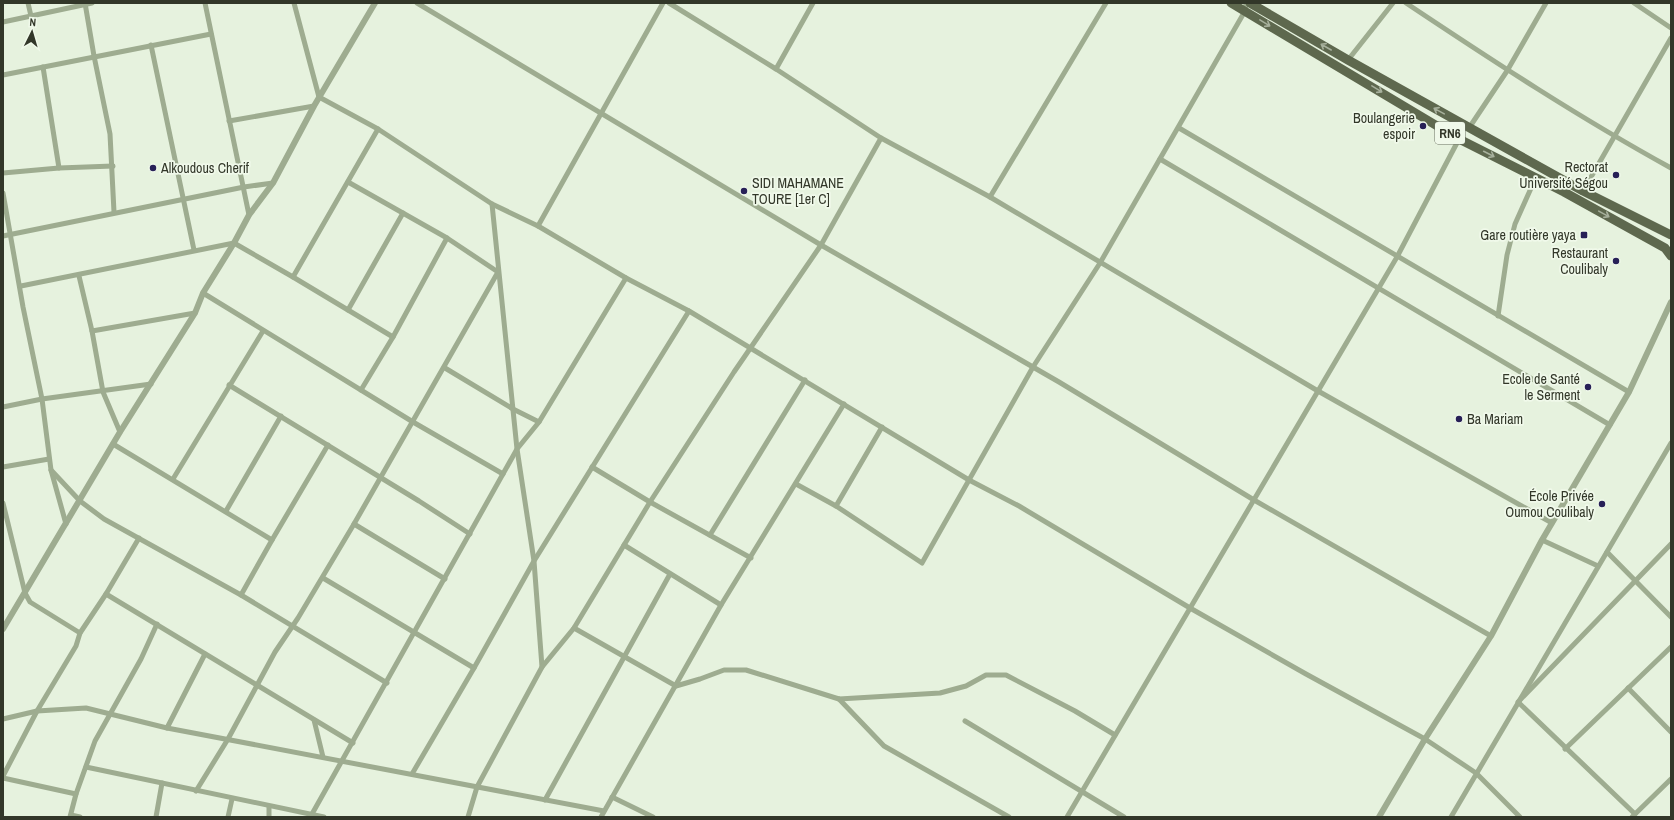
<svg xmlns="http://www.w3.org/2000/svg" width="1674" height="820" font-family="'Archivo Narrow',sans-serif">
	<rect width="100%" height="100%" fill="#e6f2de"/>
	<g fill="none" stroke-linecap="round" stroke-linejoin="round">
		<g stroke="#9eac90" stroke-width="5">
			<path d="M28,3L31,16"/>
			<path d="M85,3L94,56L110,134L114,212"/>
			<path d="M205,3L249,215"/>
			<path d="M294,3L319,97L378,129L492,204L538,226L626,278L689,311L969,480L1019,506L1190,608L1306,674L1425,739L1476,773L1520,817"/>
			<path d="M417,3L821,245L1059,382L1254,500L1491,636"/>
			<path d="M669,3L776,69L881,138L990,197L1318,391L1552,523"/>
			<path d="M1406,3C1493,61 1580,118 1671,168"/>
			<path d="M1634,3L1671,28"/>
			<path d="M3,22L92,3"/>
			<path d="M151,45L194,250"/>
			<path d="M1348,60L1393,3"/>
			<path d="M43,67L59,168"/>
			<path d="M776,69L813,3"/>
			<path d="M3,75L211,34"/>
			<path d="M229,121L314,106"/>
			<path d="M1179,128L1629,392"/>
			<path d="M1469,128L1507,71L1546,3"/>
			<path d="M1160,159L1610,425"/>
			<path d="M3,173L59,168L113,166"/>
			<path d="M1583,191L1671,38"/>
			<path d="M3,193L23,307L42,399L51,470L66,524"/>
			<path d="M990,197L1106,3"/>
			<path d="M492,204L517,449L534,561L542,667"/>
			<path d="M538,226L663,3"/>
			<path d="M3,236L244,187L273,183"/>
			<path d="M79,276L92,331L103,392L120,432"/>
			<path d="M293,277L378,129"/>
			<path d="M21,286L234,243L293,277L393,337"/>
			<path d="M203,293L413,422L503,474"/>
			<path d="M348,310L403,213"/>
			<path d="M1498,316L1507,255L1515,224L1536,177"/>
			<path d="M92,331L195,313"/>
			<path d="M445,368L513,409L539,422"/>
			<path d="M229,385L419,501L470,534"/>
			<path d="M361,390L393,337L447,238"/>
			<path d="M3,407L42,399L151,384"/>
			<path d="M113,444L272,540"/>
			<path d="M3,467L49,459"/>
			<path d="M592,467L650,502L751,558"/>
			<path d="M51,470L80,501L104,519L241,595L387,683"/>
			<path d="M173,479L263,331"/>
			<path d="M796,484L836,506L922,563L1033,367L1100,263L1245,11L1246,3"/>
			<path d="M3,503L25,593L30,602L80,633"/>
			<path d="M836,506L882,427"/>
			<path d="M226,511L281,416"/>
			<path d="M354,524L445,579"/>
			<path d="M710,535L805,380"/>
			<path d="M1542,540L1598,566"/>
			<path d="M624,545L721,605"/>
			<path d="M1607,552L1671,617"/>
			<path d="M323,578L474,668"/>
			<path d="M106,594L353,743"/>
			<path d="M241,595L272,540L328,445"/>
			<path d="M574,628L676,686L700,679L724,670H746L839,699L940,693L966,686L986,675H1006L1075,711L1115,735"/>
			<path d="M1628,688L1671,732"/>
			<path d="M839,699L884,746L1009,817"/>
			<path d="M3,719L37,711L86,708L167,728L604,811"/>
			<path d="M314,720L323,757"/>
			<path d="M965,721L1124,817"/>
			<path d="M167,728L205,654"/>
			<path d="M1565,749L1671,647"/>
			<path d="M86,767L324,817"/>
			<path d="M412,774L474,668L534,561L689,311"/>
			<path d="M3,776L37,711L76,646L80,633L106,594L139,538"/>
			<path d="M3,778L76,794"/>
			<path d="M196,791L228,739L275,652L298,618L354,524L498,272L447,238L348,182"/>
			<path d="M612,797L653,817"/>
			<path d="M545,800L670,574"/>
			<path d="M312,814L517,449L539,422L626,278"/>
			<path d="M1635,814L1518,702L1671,544"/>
			<path d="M71,815L80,817"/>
			<path d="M70,817L76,794L95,741L141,659L157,624"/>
			<path d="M156,817L162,783"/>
			<path d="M228,817L232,799"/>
			<path d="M269,817V807"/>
			<path d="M468,817L477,787L542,667L574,628L650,502L734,372L821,245L881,138"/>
			<path d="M601,817L721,605L844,404"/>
			<path d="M1067,817L1397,257L1459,139"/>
			<path d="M1451,817L1671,443"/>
			<path d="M1632,817L1671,779"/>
		</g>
		<g stroke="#9eac90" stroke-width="6">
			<path d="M3,629L120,432L195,313L203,293L234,243L249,215L273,183L314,106L375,3"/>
			<path d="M1379,817L1425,739L1491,636L1542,540L1629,392L1671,302"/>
		</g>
		<g stroke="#5e684e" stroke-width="9">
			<path d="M1231,3L1459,139L1564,192L1665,248L1671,256"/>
			<path d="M1250,3L1348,60L1583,191L1671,235"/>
		</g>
	</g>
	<defs><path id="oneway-shaft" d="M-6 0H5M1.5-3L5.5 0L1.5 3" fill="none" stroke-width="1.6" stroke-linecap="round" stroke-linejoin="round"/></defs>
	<g stroke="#a7b09c">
		<use href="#oneway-shaft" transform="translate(1265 23) rotate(31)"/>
		<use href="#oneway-shaft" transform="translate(1326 47) rotate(-150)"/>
		<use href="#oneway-shaft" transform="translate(1377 89) rotate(31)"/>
		<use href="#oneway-shaft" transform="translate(1439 111) rotate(-151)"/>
		<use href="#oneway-shaft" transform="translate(1489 154) rotate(27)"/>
		<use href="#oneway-shaft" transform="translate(1604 214) rotate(29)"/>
	</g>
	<g fill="#272057" stroke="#f0f9ea" stroke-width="1.5">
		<circle cx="1423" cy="126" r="4"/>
		<circle cx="153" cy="168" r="4"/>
		<circle cx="1616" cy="175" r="4"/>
		<circle cx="744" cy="191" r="4"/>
		<rect x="1580" y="231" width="8" height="8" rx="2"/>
		<circle cx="1616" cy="261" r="4"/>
		<circle cx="1588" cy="387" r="4"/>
		<circle cx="1459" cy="419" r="4"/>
		<circle cx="1602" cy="504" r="4"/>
	</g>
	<g text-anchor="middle" stroke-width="3.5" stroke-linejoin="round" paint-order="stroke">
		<rect fill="#f0f9ea" stroke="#6b7163" stroke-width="1" x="1435" y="122" width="30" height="22" rx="3"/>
		<g font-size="13" font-weight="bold" fill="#323729">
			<text x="1450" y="138">RN6</text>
		</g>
		<g font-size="14" fill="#323729" stroke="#f0f9ea" text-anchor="end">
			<text x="1415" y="123">Boulangerie<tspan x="1415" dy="16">espoir</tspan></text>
			<text x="1608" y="172">Rectorat<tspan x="1608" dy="16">Université Ségou</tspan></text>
			<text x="161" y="173" text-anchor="start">Alkoudous Cherif</text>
			<text x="752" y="188" text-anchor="start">SIDI MAHAMANE<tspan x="752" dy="16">TOURE [1er C]</tspan></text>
			<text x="1576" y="240">Gare routière yaya</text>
			<text x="1608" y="258">Restaurant<tspan x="1608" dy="16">Coulibaly</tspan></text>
			<text x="1580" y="384">Ecole de Santé<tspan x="1580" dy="16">le Serment</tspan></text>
			<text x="1467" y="424" text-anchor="start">Ba Mariam</text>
			<text x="1594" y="501">École Privée<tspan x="1594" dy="16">Oumou Coulibaly</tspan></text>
		</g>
	</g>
	<rect width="1674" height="820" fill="none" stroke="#323729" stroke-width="8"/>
	<g transform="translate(32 32) rotate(5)" stroke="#f0f9ea" stroke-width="3" paint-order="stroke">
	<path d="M0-3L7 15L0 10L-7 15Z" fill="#323729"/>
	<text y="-6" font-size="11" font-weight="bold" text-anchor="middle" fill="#323729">N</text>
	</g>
</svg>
